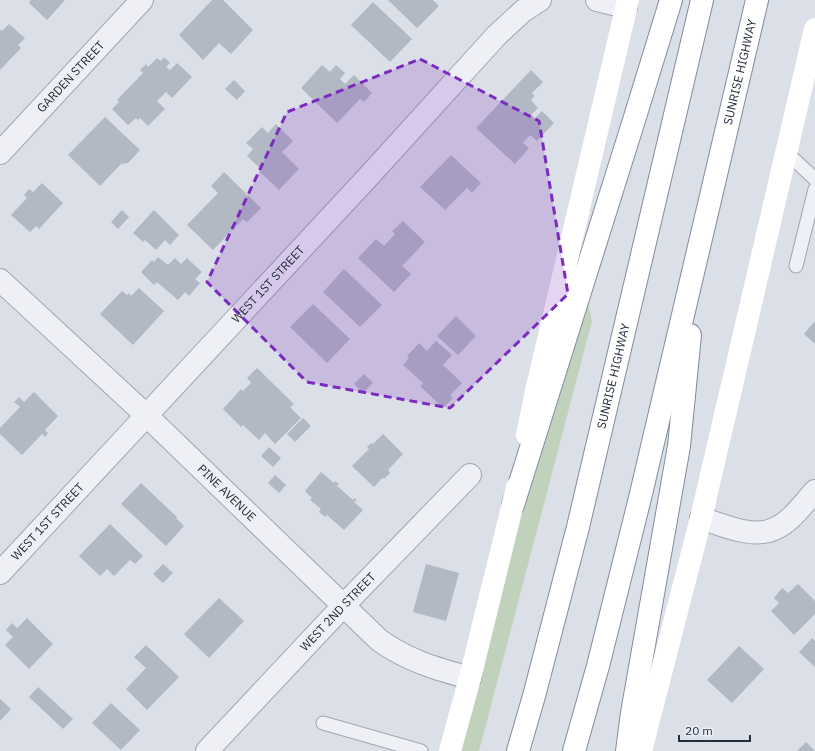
<svg xmlns="http://www.w3.org/2000/svg" width="815" height="751" font-family="'IBM Plex Sans',sans-serif">
	<rect width="100%" height="100%" fill="#dbdfe7"/>
	<path fill="#c0d2bb" d="M587,300L592,321L479,751H458L548,414Z"/>
	<g fill="#b2b8c4">
		<path d="M31,0H65L47,20L29,3Z"/>
		<path d="M212,0H223L253,30L231,54L219,43L203,60L179,35Z"/>
		<path d="M388,0H433L439,6L417,28Z"/>
		<path d="M373,2L412,39L390,62L351,25Z"/>
		<path d="M9,24L25,38L18,45L21,48L0,70V29L2,31Z"/>
		<path d="M164,57L170,63L166,67L170,70L177,63L192,77L172,98L166,92L157,101L165,109L148,126L140,118L138,120L136,118L128,125L112,109L119,102L117,100L143,73L140,70L146,64L148,67L157,58L161,61Z"/>
		<path d="M322,65L330,72L336,65L345,73L340,79L345,84L354,75L372,93L364,102L360,99L337,123L301,88Z"/>
		<path d="M531,70L543,82L532,93L535,96L531,100L538,108L531,115L535,118L542,111L554,123L537,141L530,135L523,143L529,148L515,164L476,128Z"/>
		<path d="M234,80L245,91L237,100L225,89Z"/>
		<path d="M105,117L140,150L128,163L121,164L100,186L68,155Z"/>
		<path d="M276,124L293,141L282,152L299,169L279,190L260,172L262,170L247,156L253,149L246,143L262,127L268,133Z"/>
		<path d="M451,155L481,183L472,193L467,188L445,210L420,187Z"/>
		<path d="M224,172L261,208L247,222L243,219L213,250L187,225L218,193L211,186Z"/>
		<path d="M42,183L63,203L39,229L36,226L30,232L11,215L27,198L24,195L29,189L33,192Z"/>
		<path d="M122,210L129,217L118,229L111,222Z"/>
		<path d="M154,210L179,235L170,245L165,240L156,250L145,240L143,242L133,233Z"/>
		<path d="M403,221L425,242L402,266L411,274L394,292L358,258L376,239L384,246L395,234L392,231Z"/>
		<path d="M158,257L168,265L175,258L181,264L187,258L202,272L195,279L200,283L189,296L185,292L178,300L157,282L154,285L141,272L152,260L154,262Z"/>
		<path d="M344,269L382,305L360,327L323,292Z"/>
		<path d="M139,288L164,311L133,345L100,314L122,291L127,295L129,293L131,296Z"/>
		<path d="M313,304L350,339L327,363L290,327Z"/>
		<path d="M456,316L476,336L458,355L437,336Z"/>
		<path d="M815,321V344L804,334Z"/>
		<path d="M436,341L452,355L443,365L462,383L450,395L453,398L443,408L420,386L423,383L403,365L409,358L407,356L419,343L427,351Z"/>
		<path d="M257,368L294,404L290,407L301,418L275,444L265,433L259,440L243,425L241,427L223,409L241,389L243,391L251,383L247,378Z"/>
		<path d="M364,374L373,383L363,393L354,384Z"/>
		<path d="M34,392L58,416L45,430L48,433L45,437L42,434L22,455L0,434V428L20,407L14,402L19,397L24,402Z"/>
		<path d="M303,418L311,426L295,442L287,434Z"/>
		<path d="M383,434L403,454L388,470L390,473L384,479L382,478L374,487L352,466L369,449L367,447L371,443L373,444Z"/>
		<path d="M269,447L281,458L273,467L261,456Z"/>
		<path d="M321,472L334,483L335,481L339,484L337,486L353,500L354,498L357,500L354,502L363,510L344,530L327,515L325,517L319,512L321,509L310,500L312,498L305,491Z"/>
		<path d="M275,475L286,485L279,493L268,483Z"/>
		<path d="M141,483L177,517L176,518L184,526L166,546L121,504Z"/>
		<path d="M110,524L143,556L135,564L130,560L114,576L107,569L100,576L79,556Z"/>
		<path d="M163,564L173,573L163,583L153,574Z"/>
		<path d="M426,564L459,573L446,621L413,612Z"/>
		<path d="M798,584L815,601V614L794,635L771,611L779,603L774,598L782,588L788,593Z"/>
		<path d="M219,598L244,621L209,658L184,634Z"/>
		<path d="M27,618L53,644L29,669L5,645L13,637L6,630L12,623L17,628Z"/>
		<path d="M812,638L815,641V667L799,652Z"/>
		<path d="M146,645L179,677L147,710L126,689L146,668L134,657Z"/>
		<path d="M739,646L764,669L732,703L707,680Z"/>
		<path d="M38,687L73,719L63,729L29,697Z"/>
		<path d="M0,699L11,709L0,721Z"/>
		<path d="M111,703L140,730L121,750L92,723Z"/>
		<path d="M806,742L815,751H797Z"/>
	</g>
	<g fill="none" stroke-linecap="round" stroke-linejoin="round">
		<defs>
			<g id="lane">
				<path d="M787,153L815,179"/>
				<path d="M796,266L815,189"/>
				<path d="M323,723L421,751"/>
			</g>
			<g id="street">
				<path d="M597,0L626,7"/>
				<path id="s1" d="M0,153L142,0"/>
				<path id="s2" d="M0,280L147,416L379,640C408,661 437,669 470,678"/>
				<path d="M701,518C722,525 753,539 774,529C791,522 803,504 815,491"/>
				<path id="s3" d="M0,573L368,177L497,35L523,11L540,0"/>
				<path id="s4" d="M207,751L344,605L470,475"/>
			</g>
			<g id="highway">
				<path d="M513,505L635,117L671,0"/>
				<path id="s5" d="M518,751L534,696L578,527L702,0"/>
				<path id="s6" d="M574,751L598,666L640,498L757,0"/>
				<path d="M627,751L632,713L679,446L690,335"/>
			</g>
		</defs>
		<use href="#lane" stroke="#a0a6b1" stroke-width="15"/>
		<use href="#street" stroke="#a0a6b1" stroke-width="24"/>
		<use href="#highway" stroke="#818c9f" stroke-width="24"/>
		<use href="#lane" stroke="#eef0f5" stroke-width="13"/>
		<use href="#street" stroke="#eef0f5" stroke-width="22"/>
		<g stroke="#fff" stroke-width="22">
			<path d="M527,435L536,391L628,0"/>
			<path d="M450,751L470,678L517,487"/>
			<path d="M641,751L701,518L815,29"/>
		</g>
		<use href="#highway" stroke="#fff" stroke-width="22"/>
	</g>
	<path fill="#7b2cbf" fill-opacity="0.2" stroke="#7b2cbf" stroke-width="3" stroke-dasharray="8 5" stroke-linejoin="round" d="M420,59L539,121L568,294L450,408L307,382L207,282L287,112Z"/>
	<g text-anchor="middle" stroke-width="4" stroke-linejoin="round" paint-order="stroke">
		<g font-size="12" fill="#242c3f" stroke="#eaeef5">
			<text dy="4" stroke="none"><textPath href="#s6" startOffset="699">SUNRISE HIGHWAY</textPath></text>
			<text dy="4" stroke="none"><textPath href="#s1" startOffset="104">GARDEN STREET</textPath></text>
			<text dy="4" stroke="none"><textPath href="#s3" startOffset="394">WEST 1ST STREET</textPath></text>
			<text dy="4" stroke="none"><textPath href="#s5" startOffset="387">SUNRISE HIGHWAY</textPath></text>
			<text dy="4" stroke="none"><textPath href="#s2" startOffset="311">PINE AVENUE</textPath></text>
			<text dy="4" stroke="none"><textPath href="#s3" startOffset="70">WEST 1ST STREET</textPath></text>
			<text dy="4" stroke="none"><textPath href="#s4" startOffset="191">WEST 2ND STREET</textPath></text>
		</g>
	</g>
	<path d="M679 735v6h71v-6" fill="none" stroke="#242c3f" stroke-width="2"/>
	<text x="685" y="735" font-size="12" fill="#242c3f" stroke="#eaeef5" stroke-width="3" paint-order="stroke">20 m</text>
</svg>
